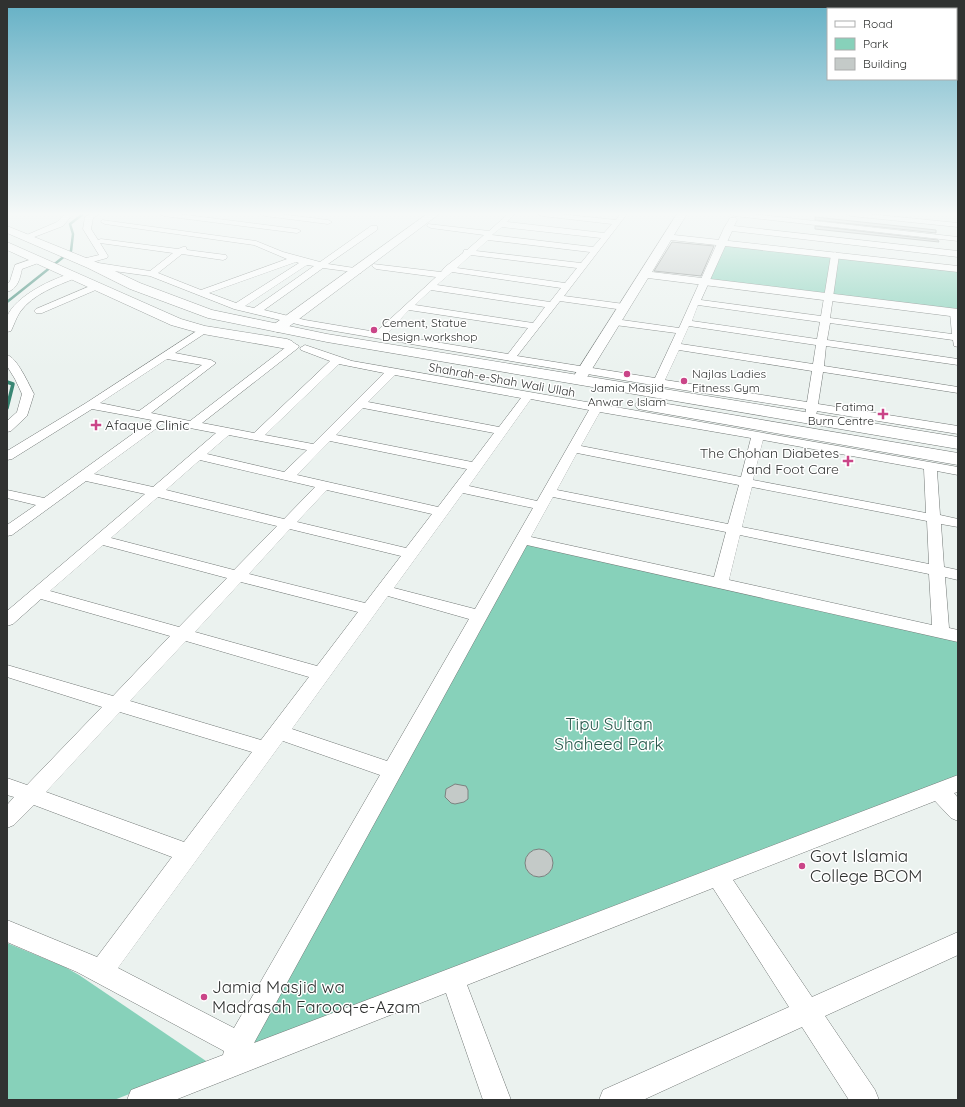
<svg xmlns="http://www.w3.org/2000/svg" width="965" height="1107" font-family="Quicksand,sans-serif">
	<rect width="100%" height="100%" fill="#ebf2ef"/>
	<g fill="#87d1ba">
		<path d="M722,242L958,269V313L705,281Z"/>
		<path d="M522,539L958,636V783L233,1064Z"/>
		<path d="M7,943L65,967L79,975L209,1063L114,1100H7Z"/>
	</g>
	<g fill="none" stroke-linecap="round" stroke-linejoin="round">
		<path stroke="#3a8774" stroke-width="2.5" d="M7,302L71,251L73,234L70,224L83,214"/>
		<path stroke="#3a8774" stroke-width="3.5" d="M7,382L13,384L7,408"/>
	</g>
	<g fill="#c4cac8" stroke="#7c8280">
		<path d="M815,217L936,230V233L815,220Z"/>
		<path d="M815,226L938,240L939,242L815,229Z"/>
		<path d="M672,242L714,246L701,276L654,271Z"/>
		<path d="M455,784L466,786L468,790V799L464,802L455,804L451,803L445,797L446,789Z"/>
		<circle cx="539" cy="863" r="14"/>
	</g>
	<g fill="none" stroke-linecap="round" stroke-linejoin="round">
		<defs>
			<g id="minor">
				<path d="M65,214H73L63,226L29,239H26L22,237L57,222Z"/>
				<path d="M90,214H99L93,218L91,229L98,240L101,239L178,249L183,247H186L187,250L226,255L227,257L226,259L223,260L182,254L158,273L201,290L287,259L254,245L105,224L101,222L102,220L256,241L283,252L320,262L371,226H377V230L328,264L361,269L362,271L361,273L323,268L264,310L305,320L376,332L436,277L376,269L372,266L373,264L441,272L445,267L463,253L464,250H467L484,235L431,228L427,226L428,224L489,231L508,214H515L507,222L604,233L612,224L542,216L538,214H560L616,220L620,214H627L564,296L624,304L627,305L629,307L627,309L624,310L560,301L517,356L655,378L676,333L615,325L610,322L615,319L679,328L724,228L730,218H736L737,220L734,226L958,251V257L732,231L701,300L821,316L831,255L835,252L839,255L830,318L952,334L950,313L952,311H958V347L954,346L953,340L830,323L827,340L958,359V365L826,346L824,366L958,387V393L823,372L818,404L958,426V434L817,411L815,419H807L805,416L806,409L658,386L305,326L234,309L150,276L92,268L88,265L92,262L150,271L173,253L100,243L108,256L107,258L85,264L82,263L81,261L82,259L99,255L83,229L85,217ZM502,227L601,238L593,247L492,235ZM488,240L590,252L581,263L476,251ZM471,255L577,268L565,283L457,268ZM296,262L299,263L236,303L209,293ZM307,265L314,266L254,308L245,306ZM452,272L561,288L550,302L437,285ZM431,290L545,307L533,323L415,305ZM698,305L820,322L817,339L692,321ZM409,310L528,328L508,354L387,334ZM689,326L816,345L813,364L681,344ZM679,350L812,371L807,402L665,380Z"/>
				<path d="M160,214H179L297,229L301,231L297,233L164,216Z"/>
				<path d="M261,214H280L328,220L332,222L328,224L265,216Z"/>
				<path d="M731,214H752L958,237V241L735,216Z"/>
				<path d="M847,214H869L958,223V227L851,216Z"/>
				<path d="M38,257L42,260L41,262L22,269C20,278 18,289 7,292V284L10,281L15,265Z"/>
				<path d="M73,273L76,274L77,276L76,278C56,286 33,294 20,312C16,318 14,325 11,331L7,332C7,328 6,321 7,317C15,296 53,278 73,273Z"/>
				<path d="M95,284L100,287L98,289L42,313H36L34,311L36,309Z"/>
				<path d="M203,327L208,330L207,332L175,353L211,360L216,363L151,413L190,421L290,344L294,343L299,346L298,348L202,423L254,433L330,361L301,350L300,348L305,345L352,361L958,467V475L937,471L940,515L958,519V527L941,524L944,567L958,570V580L945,577L949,628L958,630V642L527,545L254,1043L958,775V792L954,793L958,798V821L951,818L935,801L733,880L812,997L958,932V955L825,1016L875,1090L879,1100H849L802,1027L643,1100H599L603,1090L789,1007L713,888L467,985L511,1100H483L446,993L175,1100H127L131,1090L223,1055L224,1051L77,972L7,942V920L97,957L172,857L34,805L14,825L7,828V805L14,797L7,795V778L27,785L102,707L7,677V665L113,696L170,636L41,599L13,624L7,626V611L145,494L86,481L12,535L7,536V525L36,505L7,498V490L44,498L152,420L92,409L12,459L7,460V451L86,403ZM167,359L202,365L139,411L100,403ZM339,364L384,373L313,444L265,435ZM395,375L521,398L499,427L368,402ZM531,399L589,410L537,501L469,486ZM363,408L494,433L472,462L336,435ZM600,412L751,438L741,477L581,446ZM164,423L216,433L153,487L94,474ZM229,435L307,450L284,472L207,454ZM763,440L924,469L926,513L753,480ZM330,441L467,469L438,507L297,475ZM577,453L739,485L728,524L557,490ZM200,460L315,487L284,519L166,490ZM752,487L927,521L929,564L742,527ZM327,490L432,514L406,548L297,522ZM463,493L533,508L475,609L394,588ZM158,497L277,526L234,570L111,538ZM553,497L726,532L714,577L531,537ZM290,529L401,556L365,603L249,574ZM740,535L929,574L932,625L729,580ZM103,545L227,578L179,627L50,591ZM241,582L358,612L317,666L195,632ZM388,596L469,619L387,761L292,729ZM186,641L309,677L261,740L130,701ZM120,712L252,752L184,842L46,792ZM283,741L380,775L234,1028L118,968Z"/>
				<path d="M7,355C17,357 29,385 34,394L27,416L11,431L7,432V421L17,412L22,394L15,379L7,366Z"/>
			</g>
			<path id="tertiary" d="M677,214H687L674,235L958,266V272L671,240L652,272L958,309V317L648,278L584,382L579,383L574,382L572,379Z"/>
			<path id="secondary" d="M427,214H439L283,331L278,332L273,331L271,328L273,325Z"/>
			<g id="primary">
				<path d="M7,226L96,262L140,283L212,310L327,334L958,437V449L327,342L208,318L130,289L88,268L7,233Z"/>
				<path d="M7,242L181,319L205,326L287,339L292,341L295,344L292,347L287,349L203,334L171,325L7,250Z"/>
				<path d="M644,400L958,453V465L638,409L635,405L638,401Z"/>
			</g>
		</defs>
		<use href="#minor" stroke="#737977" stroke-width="1"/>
		<use href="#tertiary" stroke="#737977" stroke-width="1"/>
		<use href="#secondary" stroke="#737977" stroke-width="1"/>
		<use href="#primary" stroke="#737977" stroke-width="1"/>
		<use href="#minor" fill="#fff" fill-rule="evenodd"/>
		<use href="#tertiary" fill="#fff" fill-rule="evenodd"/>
		<use href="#secondary" fill="#fff" fill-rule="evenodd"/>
		<use href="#primary" fill="#fff" fill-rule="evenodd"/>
	</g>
	<linearGradient id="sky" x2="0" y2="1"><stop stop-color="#64b0c5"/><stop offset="0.58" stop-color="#f6f9f8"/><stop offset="1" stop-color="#f6f9f8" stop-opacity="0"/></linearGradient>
	<rect width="965" height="369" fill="url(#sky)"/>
	<g fill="#ca4588" stroke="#fff" stroke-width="1.5">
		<circle cx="374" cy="330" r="4"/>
		<circle cx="627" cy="374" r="4"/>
		<circle cx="684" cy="381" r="4"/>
		<path d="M881 408h4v4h4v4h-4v4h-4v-4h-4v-4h4z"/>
		<path d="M94 419h4v4h4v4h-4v4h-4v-4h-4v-4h4z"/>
		<path d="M846 455h4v4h4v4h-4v4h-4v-4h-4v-4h4z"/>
		<circle cx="802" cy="866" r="4"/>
		<circle cx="204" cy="997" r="4"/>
	</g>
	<g text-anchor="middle" stroke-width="3" stroke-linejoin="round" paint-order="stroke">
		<g font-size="12" fill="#303231" stroke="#fff" text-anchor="start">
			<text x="382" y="327">Cement, Statue<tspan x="382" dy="14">Design workshop</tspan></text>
			<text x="692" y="378">Najlas Ladies<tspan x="692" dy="14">Fitness Gym</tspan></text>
			<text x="627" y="392" text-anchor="middle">Jamia Masjid<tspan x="627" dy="14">Anwar e Islam</tspan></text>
			<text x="874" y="411" text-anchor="end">Fatima<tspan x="874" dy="14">Burn Centre</tspan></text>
		</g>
		<g font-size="12" fill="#303231" stroke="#fff">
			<text transform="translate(502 380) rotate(10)" y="4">Shahrah-e-Shah Wali Ullah</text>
		</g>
		<g font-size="14" fill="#303231" stroke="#fff" text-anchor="start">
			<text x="105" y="430">Afaque Clinic</text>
			<text x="839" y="458" text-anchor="end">The Chohan Diabetes<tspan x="839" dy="16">and Foot Care</tspan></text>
		</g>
		<g font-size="17" fill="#29574a" stroke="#fff">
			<text x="609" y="730">Tipu Sultan<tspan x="609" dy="20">Shaheed Park</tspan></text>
		</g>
		<g font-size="17" fill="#303231" stroke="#fff" text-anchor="start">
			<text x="810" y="862">Govt Islamia<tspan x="810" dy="20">College BCOM</tspan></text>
			<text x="212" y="993">Jamia Masjid wa<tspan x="212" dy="20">Madrasah Farooq-e-Azam</tspan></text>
		</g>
	</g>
	<rect width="965" height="1107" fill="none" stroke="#303231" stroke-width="16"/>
	<rect x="827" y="8" width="130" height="72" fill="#ffffff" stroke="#acadad"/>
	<rect x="835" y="21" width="20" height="6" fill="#ffffff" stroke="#acadad"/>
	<text x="863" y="28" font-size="12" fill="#303231">Road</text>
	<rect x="835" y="38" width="20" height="12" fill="#87d1ba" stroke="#acadad"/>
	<text x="863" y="48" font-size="12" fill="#303231">Park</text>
	<rect x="835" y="58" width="20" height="12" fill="#c4cac8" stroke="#acadad"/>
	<text x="863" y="68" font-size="12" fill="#303231">Building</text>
</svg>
